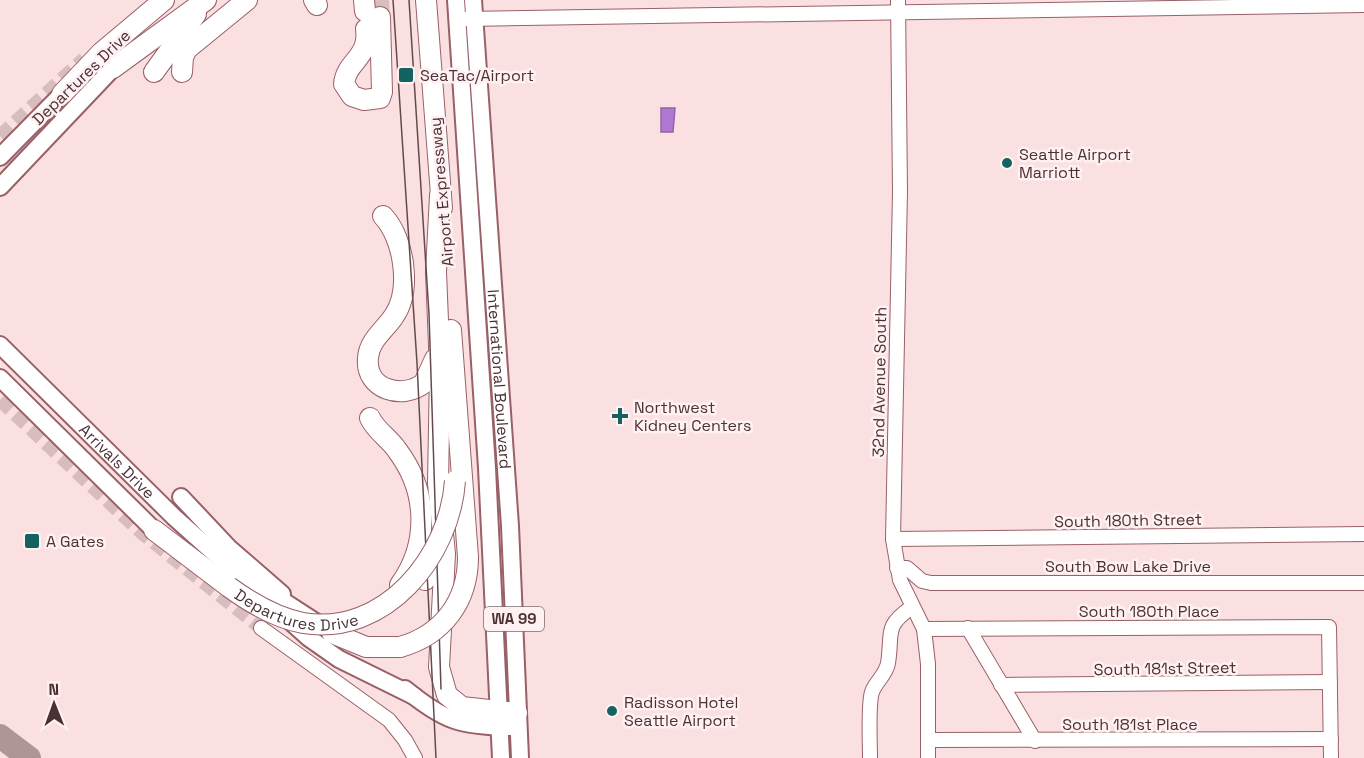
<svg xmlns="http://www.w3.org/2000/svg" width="1364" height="758" font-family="'Space Grotesk',sans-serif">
	<rect width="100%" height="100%" fill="#fbe0e2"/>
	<path fill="#b178d3" stroke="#9263a3" stroke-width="1.5" d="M661,108H675L673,132H661Z"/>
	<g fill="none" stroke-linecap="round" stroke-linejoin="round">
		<path stroke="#b09597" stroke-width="24" d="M0,736L29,758"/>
		<g stroke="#d8bdbf" stroke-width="14" stroke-dasharray="14 7" stroke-linecap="butt">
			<path d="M0,136L84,59"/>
			<path d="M0,400L142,533L261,628"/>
		</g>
		<path stroke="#d8bdbf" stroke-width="20" stroke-dasharray="20 10" stroke-linecap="butt" d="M379,0L380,17"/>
		<defs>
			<g id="minor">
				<path d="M898,0L900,191L893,539L900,580L924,629L928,664V758"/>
				<path d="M466,19L1364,5"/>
				<path d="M893,539L1364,534"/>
				<path d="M897,568H907L922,581L931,583H1364"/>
				<path d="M261,628L389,720L405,740L415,758"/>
				<path d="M968,628L1035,741"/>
				<path d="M924,629L1329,627L1331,758"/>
				<path d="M1001,685L1330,682"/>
				<path d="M929,740L1331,739"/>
				<path d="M870,758C870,743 868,704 872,692C876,681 886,675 888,663C893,633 883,627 912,607"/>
			</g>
			<g id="major">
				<path d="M456,0L487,468L501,758"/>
				<path id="s1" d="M473,0L510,526L520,758"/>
				<path d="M0,157L62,94"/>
				<path d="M0,187L113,68"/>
				<path id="s2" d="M0,345L174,517L309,638L339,659L414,696"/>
				<path d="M0,378L154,530"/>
				<path d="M181,497L229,548L282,594"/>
				<path d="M266,590L320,625"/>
				<path d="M405,689C444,721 460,726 510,727"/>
			</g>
			<g id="highway">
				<path d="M314,0L317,5"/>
				<path d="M364,0L365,11"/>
				<path d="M426,0L442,208"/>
				<path d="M366,29C370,58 346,61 344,84L352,96L364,100L380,98L382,92L380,17"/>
				<path d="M113,68L206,0"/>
				<path d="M154,72L196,14"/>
				<path d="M182,72L183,57L187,49L247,0"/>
				<path d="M62,94L101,53L164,0"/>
				<path d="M440,195L436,272L440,370L438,483L445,554L439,667L447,695L462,707L517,713"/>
				<path d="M383,216C404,238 412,290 394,316C385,330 369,340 368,358C365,390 403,400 424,383L435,359"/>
				<path d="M451,330L468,557"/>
				<path d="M370,418C376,431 389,438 397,450C428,491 430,543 400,585"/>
				<path d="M154,530L229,587"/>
				<path d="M425,580L443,551"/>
				<path d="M332,633L366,647H400"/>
			</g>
		</defs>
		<use href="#minor" stroke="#996067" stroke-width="16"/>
		<use href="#major" stroke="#996067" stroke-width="20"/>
		<use href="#highway" stroke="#996067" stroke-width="22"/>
		<use href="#minor" stroke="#fff" stroke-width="14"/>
		<use href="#major" stroke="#fff" stroke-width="16"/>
		<use href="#highway" stroke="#fff" stroke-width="20"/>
		<g stroke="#644a4c" stroke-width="1.5">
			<path d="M393,0L417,363L436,758"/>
			<path d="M409,0L429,314L441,689"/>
		</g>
		<defs>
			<g id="highway-bridge">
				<path id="s3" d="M229,587C251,603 276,618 303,623C385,637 450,556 455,481"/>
				<path d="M400,647C443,635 468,601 468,557"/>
			</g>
		</defs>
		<use href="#highway-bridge" stroke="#996067" stroke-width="22" stroke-linecap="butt"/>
		<use href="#highway-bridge" stroke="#fff" stroke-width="20"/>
	</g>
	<g fill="#146361" stroke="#fff1f2" stroke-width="2">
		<rect x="398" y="67" width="16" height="16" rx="3"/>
		<circle cx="1007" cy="163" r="6"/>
		<path d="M617 407h6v6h6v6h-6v6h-6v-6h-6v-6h6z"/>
		<rect x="24" y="533" width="16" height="16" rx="3"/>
		<circle cx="612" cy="711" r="6"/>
	</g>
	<g text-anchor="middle" stroke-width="5" stroke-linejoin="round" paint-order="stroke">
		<rect fill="#fff1f2" stroke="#816b6d" stroke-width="1.5" x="484" y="607" width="60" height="24" rx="4.5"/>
		<g font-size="15" font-weight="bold" fill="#4b3134">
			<text x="514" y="624">WA 99</text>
		</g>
		<g font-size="16" fill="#4b3134" stroke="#fff1f2" text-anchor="start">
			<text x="420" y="81">SeaTac/Airport</text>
			<text x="1019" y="160">Seattle Airport<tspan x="1019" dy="18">Marriott</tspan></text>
			<text x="634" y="413">Northwest<tspan x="634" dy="18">Kidney Centers</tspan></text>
			<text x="46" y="547">A Gates</text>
			<text x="624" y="708">Radisson Hotel<tspan x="624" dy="18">Seattle Airport</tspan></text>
		</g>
		<g font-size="16" fill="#4b3134" stroke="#fff1f2">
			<text transform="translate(81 77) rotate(-44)" y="6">Departures Drive</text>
			<text transform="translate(441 192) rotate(-95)" y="6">Airport Expressway</text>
			<text dy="6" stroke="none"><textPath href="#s1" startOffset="380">International Boulevard</textPath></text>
			<text transform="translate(879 382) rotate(-89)" y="6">32nd Avenue South</text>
			<text dy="6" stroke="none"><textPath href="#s2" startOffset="165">Arrivals Drive</textPath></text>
			<text transform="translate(1128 520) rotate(-1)" y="6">South 180th Street</text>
			<text x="1128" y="572">South Bow Lake Drive</text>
			<text dy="6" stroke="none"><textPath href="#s3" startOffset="74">Departures Drive</textPath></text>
			<text x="1149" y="617">South 180th Place</text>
			<text transform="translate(1165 668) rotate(-1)" y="6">South 181st Street</text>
			<text x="1130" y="730">South 181st Place</text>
		</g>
	</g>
	<g transform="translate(54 704) rotate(359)" stroke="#fff1f2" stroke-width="4.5" paint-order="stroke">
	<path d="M0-4.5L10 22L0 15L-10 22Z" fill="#4b3134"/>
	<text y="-9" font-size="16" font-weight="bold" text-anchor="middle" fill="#4b3134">N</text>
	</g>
</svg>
